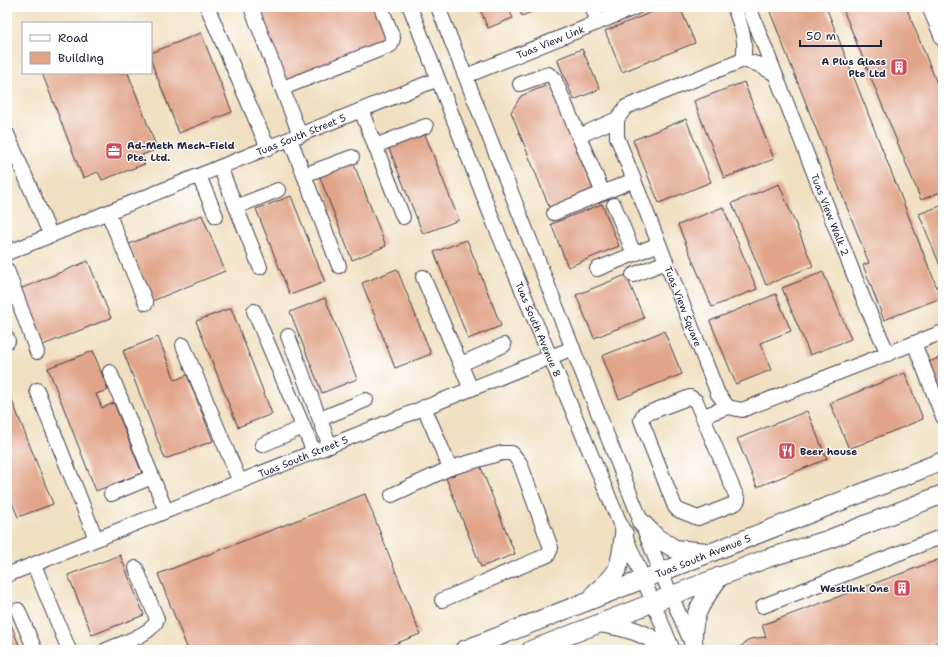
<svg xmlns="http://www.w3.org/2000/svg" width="950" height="657" font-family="'Shantell Sans',sans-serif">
	<rect width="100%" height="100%" fill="#fff"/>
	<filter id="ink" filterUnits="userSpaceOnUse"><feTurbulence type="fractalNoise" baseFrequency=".025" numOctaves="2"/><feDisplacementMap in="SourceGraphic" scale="8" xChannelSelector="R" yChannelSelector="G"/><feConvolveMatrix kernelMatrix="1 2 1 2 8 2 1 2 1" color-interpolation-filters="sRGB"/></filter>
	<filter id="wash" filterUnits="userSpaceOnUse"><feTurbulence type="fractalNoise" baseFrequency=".012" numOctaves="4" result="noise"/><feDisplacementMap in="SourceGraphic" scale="16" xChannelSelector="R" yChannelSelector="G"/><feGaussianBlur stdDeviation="0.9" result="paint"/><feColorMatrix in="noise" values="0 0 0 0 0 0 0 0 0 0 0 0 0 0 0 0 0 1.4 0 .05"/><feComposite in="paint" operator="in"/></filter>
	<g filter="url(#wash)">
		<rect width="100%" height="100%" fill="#f0e0c1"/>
		<g id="blocks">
			<g fill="#e1a489">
				<path d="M255,7H377L390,41L285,82Z"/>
				<path d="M479,7H508L513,18L488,28Z"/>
				<path d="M518,7H544L522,16Z"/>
				<path d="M665,7H680L695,43L622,72L605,31Z"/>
				<path d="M768,7H826L941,298L884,320L863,265L869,263Z"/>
				<path d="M842,7H906L943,98V191L921,200Z"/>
				<path d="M201,33L232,112L179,133L151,61V53Z"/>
				<path d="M582,49L600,89L574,100L557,59Z"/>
				<path d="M42,73H128L157,149L142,155L145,164L102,180L98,172L83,178Z"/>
				<path d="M744,82L774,159L724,178L694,101Z"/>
				<path d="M550,84L594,192L550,209L511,112L521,96Z"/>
				<path d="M686,119L711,182L659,203L633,140Z"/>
				<path d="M424,132L459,220L423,234L388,146Z"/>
				<path d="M353,162L386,246L352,260L319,175Z"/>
				<path d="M779,184L813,266L766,285L732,203Z"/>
				<path d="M291,196L325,282L290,295L256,209Z"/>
				<path d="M602,204L619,246L568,267L551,224Z"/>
				<path d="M943,205V273L919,214Z"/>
				<path d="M723,207L757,289L712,307L678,225Z"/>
				<path d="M202,215L225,271L152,301L129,244Z"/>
				<path d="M467,240L501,326L468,339L434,252Z"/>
				<path d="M88,261L111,318L38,347L15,291Z"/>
				<path d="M397,269L431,354L395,368L362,283Z"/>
				<path d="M823,272L851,339L810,355L782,288Z"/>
				<path d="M626,275L644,318L594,338L576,295Z"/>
				<path d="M776,294L791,331L760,343L771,370L736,384L710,321Z"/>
				<path d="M325,298L357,379L322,393L290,312Z"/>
				<path d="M231,308L272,414L238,427L196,321Z"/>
				<path d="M664,331L682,374L619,399L602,356Z"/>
				<path d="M158,337L175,380L187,375L213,441L165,459L123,351Z"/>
				<path d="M93,351L108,390L96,394L102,408L114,403L142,473L96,491L48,368Z"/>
				<path d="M943,356V411L924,364Z"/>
				<path d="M905,373L923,419L849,449L830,403Z"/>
				<path d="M11,398L53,504L18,517L7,491V400Z"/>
				<path d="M807,411L827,459L757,487L737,439Z"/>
				<path d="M480,465L515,554L481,567L446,478Z"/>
				<path d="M365,494L420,634L379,650H188L158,574Z"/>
				<path d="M120,555L144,615L92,635L68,575Z"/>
				<path d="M943,558V640L916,650H736L750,639L766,637L762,625Z"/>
				<path d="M7,614L21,650H7Z"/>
			</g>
		</g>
	</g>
	<g filter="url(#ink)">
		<use href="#blocks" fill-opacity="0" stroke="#413e4f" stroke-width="1"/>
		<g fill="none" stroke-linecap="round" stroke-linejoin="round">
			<defs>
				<g id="minor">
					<path d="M251,7L300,135"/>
					<path id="s1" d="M410,7L494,223L673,650"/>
					<path d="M438,7L661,572L692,644"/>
					<path d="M592,7L598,22"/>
					<path d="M734,7C741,26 747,40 743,60"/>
					<path id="s2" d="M749,7L863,298L888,354"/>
					<path d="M929,7L943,40"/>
					<path d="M209,11L268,148"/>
					<path id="s3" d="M743,60L626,107L617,119V137L718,394L728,407L742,410L943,332"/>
					<path d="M743,60L757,64L775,74"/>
					<path id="s4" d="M466,76L636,7"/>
					<path d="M520,84L548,74L554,78L603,193"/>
					<path d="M283,88L391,45L393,38L381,7"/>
					<path d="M361,110L403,217"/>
					<path d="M7,134L51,236"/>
					<path d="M579,136L617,119"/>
					<path d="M290,139L339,266"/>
					<path d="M375,146L426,126"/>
					<path d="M220,167L260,267"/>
					<path d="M304,175L352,157"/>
					<path d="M199,176L216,216"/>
					<path d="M614,205L634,254"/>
					<path d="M236,207L278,190"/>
					<path d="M108,213L146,303"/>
					<path d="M554,213L634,180"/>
					<path id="s5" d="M7,253L438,79"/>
					<path d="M597,269L659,244"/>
					<path d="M7,270L37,352"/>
					<path d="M633,275L666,262"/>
					<path d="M423,277L471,389"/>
					<path d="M254,311L314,452"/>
					<path d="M288,336L330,446"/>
					<path d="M7,338L8,341"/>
					<path d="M914,343L943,417"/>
					<path d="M183,345L240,482"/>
					<path d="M461,364L504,345"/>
					<path d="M110,372L166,511"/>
					<path d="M37,390L96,539"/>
					<path d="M690,397L696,401L738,500L736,503L698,518L678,510L675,507L641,420L643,415Z"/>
					<path d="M424,407L450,468L502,453H512L520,463L551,548L548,555L538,559L442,600"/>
					<path d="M703,416L728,407"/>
					<path d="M320,419L366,400"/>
					<path d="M262,445L303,427"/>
					<path d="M111,494L152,477"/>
					<path d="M392,495L450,468"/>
					<path d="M34,565L69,650"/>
					<path id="s6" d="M7,575L573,348"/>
					<path d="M763,606L943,536"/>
					<path d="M18,610L35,650"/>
					<path d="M106,650C119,644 154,634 157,619L136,568"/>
				</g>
				<g id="major">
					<path d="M641,522L657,538L675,549L707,552"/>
					<path d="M595,593C621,572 620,566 624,534"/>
					<path d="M600,623C627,627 647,633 668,650"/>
					<path d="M694,649C689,616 702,602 720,576"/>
					<path id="s7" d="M464,650L943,461"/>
					<path d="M531,650L768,558L827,540L943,494"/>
				</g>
			</defs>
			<use href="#minor" stroke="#413e4f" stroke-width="16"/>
			<use href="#major" stroke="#413e4f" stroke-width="20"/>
			<use href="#minor" stroke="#fff" stroke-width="14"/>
			<use href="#major" stroke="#fff" stroke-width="18"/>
		</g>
	</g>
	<defs>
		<symbol id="building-square" viewBox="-11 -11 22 22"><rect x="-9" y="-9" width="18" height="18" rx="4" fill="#d1495b" stroke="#fff"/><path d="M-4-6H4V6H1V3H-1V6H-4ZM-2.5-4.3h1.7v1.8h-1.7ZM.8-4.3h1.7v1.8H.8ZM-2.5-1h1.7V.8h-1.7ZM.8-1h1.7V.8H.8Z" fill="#fff"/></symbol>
		<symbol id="office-square" viewBox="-11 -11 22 22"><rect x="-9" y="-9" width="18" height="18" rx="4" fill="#d1495b" stroke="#fff"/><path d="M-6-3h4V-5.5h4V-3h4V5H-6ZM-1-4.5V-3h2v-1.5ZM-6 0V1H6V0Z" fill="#fff"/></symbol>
		<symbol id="restaurant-square" viewBox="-11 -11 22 22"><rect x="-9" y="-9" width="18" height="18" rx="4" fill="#d1495b" stroke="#fff"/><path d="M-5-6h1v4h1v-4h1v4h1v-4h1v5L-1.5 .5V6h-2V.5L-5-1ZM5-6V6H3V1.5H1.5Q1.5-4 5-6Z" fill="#fff"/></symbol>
	</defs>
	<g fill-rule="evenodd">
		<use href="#building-square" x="889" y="57" width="20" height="20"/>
		<use href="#office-square" x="104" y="141" width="20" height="20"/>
		<use href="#restaurant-square" x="777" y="441" width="20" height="20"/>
		<use href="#building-square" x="892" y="578" width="20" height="20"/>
	</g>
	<g text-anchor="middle" stroke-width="3" stroke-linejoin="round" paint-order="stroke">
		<g font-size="10" fill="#22223b" stroke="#fff">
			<text dy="4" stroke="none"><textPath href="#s4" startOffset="91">Tuas View Link</textPath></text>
			<text dy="4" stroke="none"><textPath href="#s5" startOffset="317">Tuas South Street 5</textPath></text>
			<text dy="4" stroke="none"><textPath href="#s2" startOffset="223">Tuas View Walk 2</textPath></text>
			<text dy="4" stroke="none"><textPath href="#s3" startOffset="341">Tuas View Square</textPath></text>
			<text dy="4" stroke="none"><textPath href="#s1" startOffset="347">Tuas South Avenue 8</textPath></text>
			<text dy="4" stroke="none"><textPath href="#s6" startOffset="319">Tuas South Street 5</textPath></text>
			<text dy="4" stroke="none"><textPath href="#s7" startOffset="257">Tuas South Avenue 5</textPath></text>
		</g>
		<g font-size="10" font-weight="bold" fill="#22223b" stroke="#fff" text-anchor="end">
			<text x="886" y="65">A Plus Glass<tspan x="886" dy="12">Pte Ltd</tspan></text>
			<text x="127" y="149" text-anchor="start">Ad-Meth Mech-Field<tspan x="127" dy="12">Pte. Ltd.</tspan></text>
			<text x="800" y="455" text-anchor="start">Beer house</text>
			<text x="889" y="592">Westlink One</text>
		</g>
	</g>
	<rect width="950" height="657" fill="none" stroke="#fff" stroke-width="24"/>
	<rect x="22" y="22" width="130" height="52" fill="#ffffff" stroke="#a7a7b1"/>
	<rect x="30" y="35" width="20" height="6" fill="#ffffff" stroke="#a7a7b1"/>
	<text x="58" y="42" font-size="12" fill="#22223b">Road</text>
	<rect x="30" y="52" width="20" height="12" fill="#e1a489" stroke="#a7a7b1"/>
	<text x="58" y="62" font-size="12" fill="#22223b">Building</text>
	<path d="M800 40v6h81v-6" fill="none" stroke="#22223b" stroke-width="2"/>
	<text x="806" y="40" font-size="12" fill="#22223b" stroke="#ffffff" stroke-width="3" paint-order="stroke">50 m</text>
</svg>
